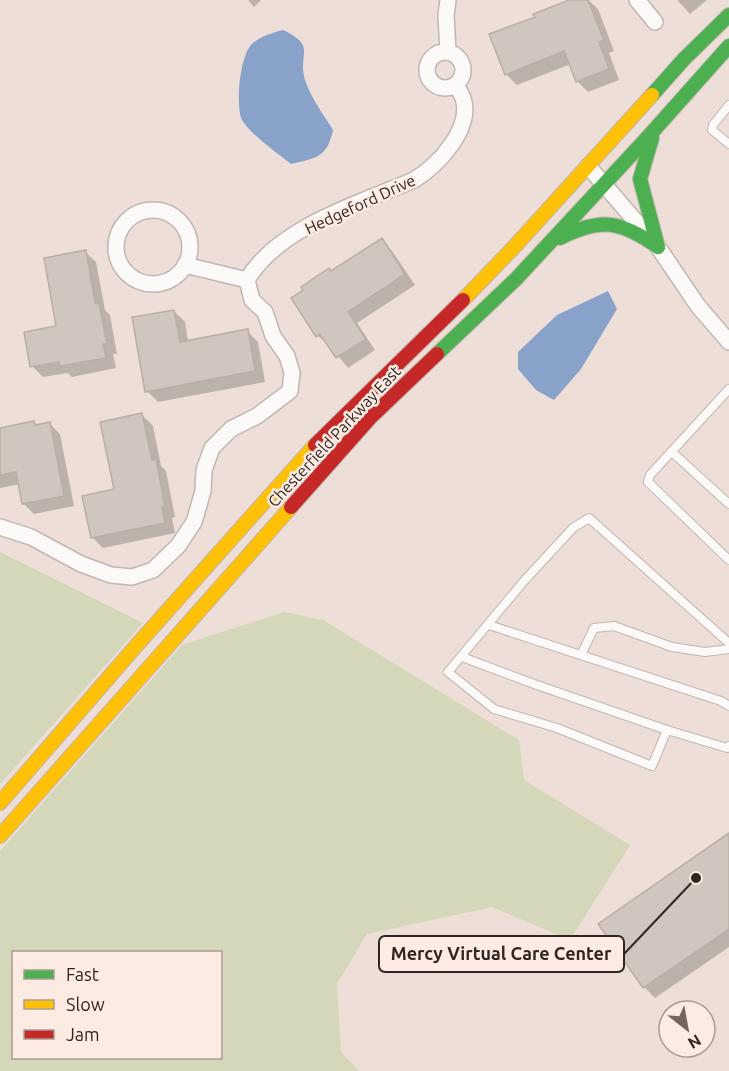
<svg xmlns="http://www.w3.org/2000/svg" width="729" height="1071" font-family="Ubuntu,sans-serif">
	<rect width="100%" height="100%" fill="#edded7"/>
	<g fill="#d4d7ba" fill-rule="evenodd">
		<path d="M0,552L143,623L0,784Z"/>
		<path d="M284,612L323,620L519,740L524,780L630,845L570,940L492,907L367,934L337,984L341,1052L359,1071H0V851L182,645ZM14,952H220V1058H14Z"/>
	</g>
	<g fill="#89a2c9">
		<path d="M283,30C318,47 297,53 305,80C311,98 323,114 333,130C327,158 316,158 291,164C277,153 250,134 242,120C235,105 240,53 253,43C261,36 272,33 283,30Z"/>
		<path d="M608,291L617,309L581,369L554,400L536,390L518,369V352L557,315Z"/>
	</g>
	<g fill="#0003">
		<path d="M248,0H261L254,7Z"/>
		<path d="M583,0H588L598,9L614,51L609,53L619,80L588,92L577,81L571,64L517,85L506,74Z"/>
		<path d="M677,0H707L690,14Z"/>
		<path d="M382,240L392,251L415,285L357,323L375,350L348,368L330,346L318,336L293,299Z"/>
		<path d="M85,252L96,262L105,310L110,315L117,354H113L116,368L72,377L68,373L43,377L32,366L58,327Z"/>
		<path d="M174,311L185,322L188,342L247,331L258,342L265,382L158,402L147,391Z"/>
		<path d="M142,415L153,426L161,466L166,471L175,517L172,518L175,533L103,548L92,537L116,490Z"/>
		<path d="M34,423L37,426L50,424L60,434L74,506L34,514L24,504L20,484L0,488V429Z"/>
		<path d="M729,835V947L655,998L644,987L600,924Z"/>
	</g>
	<g fill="#d0c5bf" stroke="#baaea8" stroke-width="1.5">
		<path d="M569,0H588L604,40L599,42L609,69L576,82L564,51L505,75L489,34L535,17L533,14Z"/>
		<path d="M382,238L405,274L348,312L366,339L336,358L320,334L316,337L291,298L303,290L301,287L329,268L331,271Z"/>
		<path d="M86,250L95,303H99L107,344H103L106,358L60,366L59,362L30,367L24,332L56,326L44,258Z"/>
		<path d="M174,310L180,342L248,329L255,371L145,392L132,317Z"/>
		<path d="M142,413L152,460L156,459L165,507H162L165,523L91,538L82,496L114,489L100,422Z"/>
		<path d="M34,421L35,425L50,422L64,496L22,504L16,472L0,475V428Z"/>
		<path d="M729,833V929L643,988L598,924Z"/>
	</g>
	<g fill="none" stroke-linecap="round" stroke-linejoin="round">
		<defs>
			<g id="lane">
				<path d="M729,105L713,125L712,130L729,144"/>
				<path d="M729,389L650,475L648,482L729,560"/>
				<path d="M672,452L729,504"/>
				<path d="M489,625L721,701L729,706"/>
				<path d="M729,643L589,518L573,528L524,581L448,672L494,709L557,728L652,766L667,730L727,748L729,746"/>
				<path d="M581,655L594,628L614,626L672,647L705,652L729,649"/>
				<path d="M462,657L534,684L667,730"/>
			</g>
			<g id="street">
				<path d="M637,0L655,22"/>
				<circle cx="445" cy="70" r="18"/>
				<path d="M448,52L446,15L448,0"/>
				<path d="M588,166L658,247L698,306L729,342"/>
				<circle cx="153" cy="247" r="37"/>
				<path d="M185,265L247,280"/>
				<path d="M247,280C278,227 360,203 414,180C437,166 473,129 463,98C461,93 458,89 456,85"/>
				<path d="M0,527L31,537L81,564L111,575L132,577L153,570L178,546L194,522L203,491L204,470L212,448L231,429L257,416L290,391L292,373L287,356L273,336L265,312L252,300L247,280"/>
			</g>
			<g id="fast">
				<path d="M652,95L684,59L729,15"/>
				<path d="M652,138L640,179L658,247"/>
				<path d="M560,238C601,217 621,221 658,247"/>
				<path d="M437,354L516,279L647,138L729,46"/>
			</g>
			<g id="slow">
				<path d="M463,300L515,246L652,95"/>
				<path d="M0,803L136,646L315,445"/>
				<path d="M0,836L291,507"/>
			</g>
			<g id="jam">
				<path d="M315,445L463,300"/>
				<path d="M291,507L370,418L437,354"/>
			</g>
		</defs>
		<use href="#lane" stroke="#c2b6b0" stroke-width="10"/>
		<use href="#street" stroke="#c2b6b0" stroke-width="18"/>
		<use href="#fast" stroke="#c2b6b0" stroke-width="16"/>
		<use href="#slow" stroke="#c2b6b0" stroke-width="16"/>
		<use href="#jam" stroke="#c2b6b0" stroke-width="16"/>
		<use href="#lane" stroke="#fcfaf9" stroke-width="8"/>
		<use href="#street" stroke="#fcfaf9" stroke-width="15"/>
		<use href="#fast" stroke="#4caf50" stroke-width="14"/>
		<use href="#slow" stroke="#ffc107" stroke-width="14"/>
		<use href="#jam" stroke="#c62828" stroke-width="14"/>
	</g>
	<g text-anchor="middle" stroke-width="5" stroke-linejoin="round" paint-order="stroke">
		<g font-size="16" fill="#302520" stroke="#fcebe3">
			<text transform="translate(360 204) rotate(-25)" y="6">Hedgeford Drive</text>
			<text transform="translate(334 436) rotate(-47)" y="6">Chesterfield Parkway East</text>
		</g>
	</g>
	<path fill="none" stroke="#302520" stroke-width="2" d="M696 878L624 954"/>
	<circle fill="#302520" stroke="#fcebe3" stroke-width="2" cx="696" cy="878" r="6"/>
	<rect fill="#fcebe3" stroke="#302520" stroke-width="2" x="379" y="936" width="245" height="36" rx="6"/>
	<g font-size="18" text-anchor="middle" font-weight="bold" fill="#302520">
		<text x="501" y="960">Mercy Virtual Care Center</text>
	</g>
	<rect x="12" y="951" width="210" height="108" fill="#fcebe3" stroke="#aa9c95" stroke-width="1.5"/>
	<rect x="24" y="970" width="30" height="9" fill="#4caf50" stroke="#aa9c95" stroke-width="1.5"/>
	<text x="66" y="981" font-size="18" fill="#302520">Fast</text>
	<rect x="24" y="1000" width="30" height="9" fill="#ffc107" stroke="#aa9c95" stroke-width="1.5"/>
	<text x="66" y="1011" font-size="18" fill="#302520">Slow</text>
	<rect x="24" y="1030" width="30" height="9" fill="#c62828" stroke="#aa9c95" stroke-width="1.5"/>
	<text x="66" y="1041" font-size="18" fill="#302520">Jam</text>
	<g transform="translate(687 1029) rotate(149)"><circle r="28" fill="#fcebe3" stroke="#aa9c95" stroke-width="1.5"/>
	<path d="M0-4.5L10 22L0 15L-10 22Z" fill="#726660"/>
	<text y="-9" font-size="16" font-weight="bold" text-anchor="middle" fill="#302520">N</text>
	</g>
</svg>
